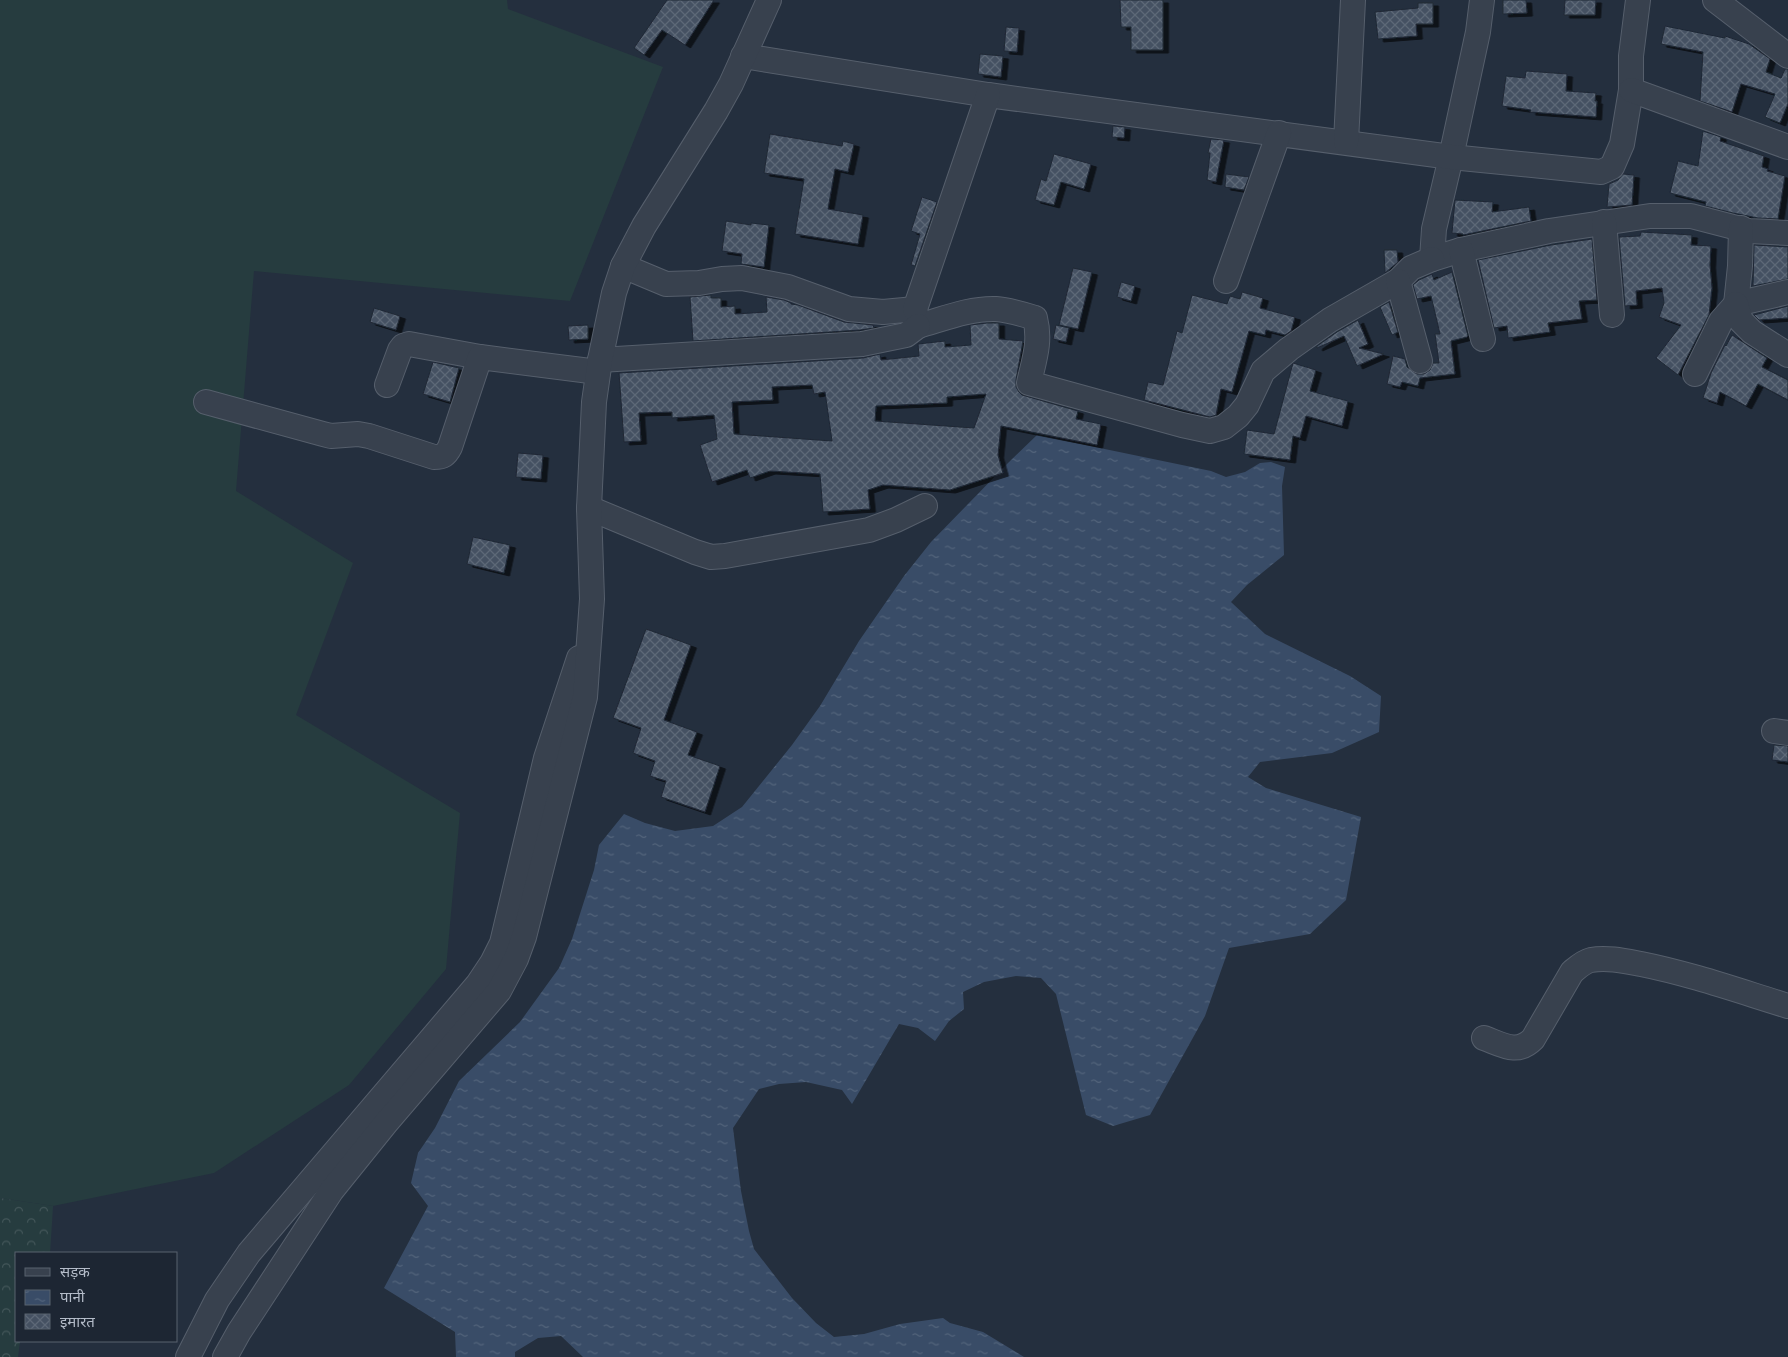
<svg xmlns="http://www.w3.org/2000/svg" width="1788" height="1357" font-family="'Varela Round','Noto Sans Devanagari',sans-serif">
	<defs>
		<pattern id="forest-crowns" width="20" height="18" patternUnits="userSpaceOnUse" patternTransform="scale(1.25)"><rect width="20" height="18" fill="#263c3f"/><path d="M2 6a3 3 0 1 1 6 0M12 15a3 3 0 1 1 6 0" fill="none" stroke="#435659"/></pattern>
		<pattern id="water-ripples" width="26" height="14" patternUnits="userSpaceOnUse" patternTransform="scale(1.25)"><rect width="26" height="14" fill="#394c67"/><path d="M2 4q2-2 4 0t4 0M15 11q2-2 4 0t4 0" fill="none" stroke="#53647b"/></pattern>
		<pattern id="building-cross-hatch" width="8" height="8" patternUnits="userSpaceOnUse" patternTransform="scale(1.25)"><rect width="8" height="8" fill="#455162"/><path d="M0 0l8 8M0 8l8-8" fill="none" stroke="#5d6877"/></pattern>
		<filter id="shadow"><feDropShadow dx="5.5" dy="3" stdDeviation="0" flood-color="#0009"/></filter>
	</defs>
	<rect width="100%" height="100%" fill="#242f3e"/>
	<path fill="#263c3f" d="M0,0H507L508,9L663,67L570,301L254,271L236,491L353,563L296,715L460,813L446,969L349,1085L214,1173L53,1206L0,1198Z"/>
	<path fill="url(#forest-crowns)" d="M0,1198L53,1206L50,1253H16V1341H20L18,1357H0Z"/>
	<path fill="url(#water-ripples)" d="M1037,435L1211,471L1226,477L1245,472L1260,463L1271,462L1285,467L1282,486L1284,555L1247,585L1231,602L1265,634L1350,676L1381,696L1379,732L1332,753L1260,762L1248,777L1266,788L1361,817L1346,900L1310,934L1229,948L1205,1016L1150,1115L1113,1126L1086,1115L1056,994L1041,978L1016,976L984,982L963,992L964,1009L949,1021L935,1041L918,1028L899,1024L852,1104L842,1090L806,1082L779,1084L759,1089L733,1128L741,1191L749,1231L754,1249L792,1298L816,1323L834,1337L864,1334L900,1324L943,1318L950,1323L983,1332L1024,1357H583L561,1336L538,1338L515,1352V1357H456L455,1332L384,1288L428,1206L411,1183L418,1153L435,1128L459,1081L520,1022L559,968L572,939L594,870L599,845L624,814L645,823L675,831L713,826L742,807L792,745L820,706L859,641L904,576L931,542L1007,464Z"/>
	<g fill="url(#building-cross-hatch)" stroke="#1f2835" fill-rule="evenodd" filter="url(#shadow)">
		<path d="M667,0H714L685,45L662,30L644,55L634,48Z"/>
		<path d="M1120,0H1163V50H1131V27H1121Z"/>
		<path d="M1503,0H1526L1527,13L1503,14Z"/>
		<path d="M1565,0H1596L1595,15H1564Z"/>
		<path d="M1418,3H1433V24H1416L1417,36L1378,39L1375,12L1418,8Z"/>
		<path d="M1665,26L1725,38V36L1749,44L1770,59L1766,72L1781,78L1785,69H1788V104L1780,123L1765,117L1775,94L1741,84L1732,112L1700,101L1703,52L1661,44Z"/>
		<path d="M1006,27L1019,28L1017,52L1004,51Z"/>
		<path d="M980,54L1003,56L1001,77L978,74Z"/>
		<path d="M1526,71L1567,74L1566,91L1596,93L1595,101H1597L1596,117L1530,112L1531,110L1502,106L1506,76L1525,78Z"/>
		<path d="M1113,126L1125,127L1124,138L1112,137Z"/>
		<path d="M1703,131L1721,137L1720,141L1764,156L1762,167L1768,169L1767,171L1785,176L1778,219L1758,218L1733,213L1705,206L1706,202L1670,193L1678,161L1698,166Z"/>
		<path d="M770,134L842,146L843,141L854,144L848,172L835,169L828,209L863,215L858,244L795,234L804,179L764,173Z"/>
		<path d="M1211,139L1224,140L1216,182L1207,180L1210,153H1208Z"/>
		<path d="M1054,154L1091,164L1084,189L1061,182L1054,205L1035,200L1041,179L1046,181Z"/>
		<path d="M1226,174L1249,177L1244,190L1225,187Z"/>
		<path d="M1623,174L1634,175L1632,205L1607,207L1609,184L1618,180Z"/>
		<path d="M922,197L937,202L915,266L911,265L920,234L911,231Z"/>
		<path d="M1455,200L1493,202L1492,212L1529,207L1531,221L1463,235V234L1452,233Z"/>
		<path d="M726,221L751,225V223L769,225L764,267L741,264L742,254L722,251Z"/>
		<path d="M1641,232L1692,235L1691,245L1711,246L1710,265L1712,288L1709,315L1678,375L1656,358L1681,325L1659,317L1664,303L1662,288L1636,291L1637,305L1625,306L1619,237L1640,236Z"/>
		<path d="M1592,239L1597,300L1579,301L1582,319L1548,323L1550,332L1508,338L1507,326L1494,328L1478,260L1551,245Z"/>
		<path d="M1754,245L1788,247V279L1753,286Z"/>
		<path d="M1384,250H1397L1398,262L1385,273Z"/>
		<path d="M1073,268L1092,272L1078,329L1059,325Z"/>
		<path d="M1452,272L1468,336L1467,337L1451,341L1455,374L1420,378L1418,386L1402,382L1400,387L1387,384L1393,356L1405,359L1407,367L1417,374H1424L1430,370L1433,363H1439L1435,334H1440L1431,296L1417,299L1413,285L1419,280L1432,274L1434,280Z"/>
		<path d="M1121,282L1135,286L1131,301L1117,297Z"/>
		<path d="M1242,292L1263,298L1260,308L1295,317L1291,331L1285,335L1266,330L1265,335L1249,331L1232,392L1221,389L1216,415L1210,417L1144,400L1148,382L1163,385L1177,331L1182,333L1192,295L1227,304L1230,296L1240,299Z"/>
		<path d="M711,295V298H721V307L735,306V314L767,312L766,297L784,300L791,303V304L798,305L844,322L873,325L874,328L860,330L693,341L690,297Z"/>
		<path d="M1389,302L1398,332L1392,335L1380,307Z"/>
		<path d="M1788,306V318L1759,320L1754,315Z"/>
		<path d="M374,308L400,316L396,330L370,322Z"/>
		<path d="M1358,320L1368,344L1359,348L1384,354L1357,366L1344,336L1317,348V346L1337,332Z"/>
		<path d="M987,323H999V339L1023,341L1016,380V387L1019,392L1022,395L1078,411L1076,419L1101,424L1097,445L1001,426L998,455L1003,473L950,490L883,485L868,490L870,509L823,512L820,474L770,471L750,478L747,470L712,482L700,445L717,439L714,415L672,418V412L639,413L641,441L624,442L619,373L863,358L880,354L881,360L919,356L918,344L945,341V347L971,345L970,325ZM812,385L814,394L825,392L832,441L734,434L732,402L773,400L772,387ZM986,394L974,428L875,421L876,406L947,403V397Z"/>
		<path d="M588,325V339L569,340L568,326Z"/>
		<path d="M1056,325L1069,328L1066,342L1053,339Z"/>
		<path d="M1732,335L1767,358L1762,367L1788,380V400L1758,384L1746,406L1720,392L1717,403L1703,398L1711,373L1725,345L1726,346Z"/>
		<path d="M433,362L459,368L450,402L423,394Z"/>
		<path d="M1293,363L1316,370L1310,391L1348,401L1342,426L1306,416L1300,438L1293,436L1290,460L1244,454L1247,430L1274,434Z"/>
		<path d="M518,453L543,455L541,479L516,477Z"/>
		<path d="M473,537L510,545L504,573L467,564Z"/>
		<path d="M646,629L691,645L664,720L697,732L688,755L720,766L705,812L661,797L666,781L650,776L655,761L633,753L641,728L613,718Z"/>
		<path d="M1774,745L1788,746V762L1772,760Z"/>
	</g>
	<g fill="none" stroke-linecap="round" stroke-linejoin="round">
		<defs>
			<g id="minor">
				<path d="M1482,0L1478,32L1451,157L1434,229L1432,259L1461,250L1549,231L1650,216H1691L1749,231L1788,233"/>
				<path d="M1715,0L1788,56"/>
				<path d="M743,56L988,95L1451,157L1601,172L1612,167L1622,144L1631,90V56L1638,0"/>
				<path d="M1631,90L1788,147"/>
				<path d="M1346,142L1353,0"/>
				<path d="M1604,222L1612,315"/>
				<path d="M1741,228L1740,266L1736,304L1788,292"/>
				<path d="M1461,250L1483,339"/>
				<path d="M623,266L666,284L699,283L722,279L742,278L788,287L849,309L883,312L915,309L918,326C943,319 970,308 996,309C1010,310 1022,314 1035,318C1041,342 1034,360 1029,383L1182,425L1210,431L1224,427L1238,416L1247,405L1263,371L1289,349L1330,320L1398,281L1411,268L1432,259"/>
				<path d="M1226,281L1279,133"/>
				<path d="M1398,281L1420,361"/>
				<path d="M915,309L988,95"/>
				<path d="M600,360L862,344L906,335L918,326"/>
				<path d="M1695,374L1721,321L1736,304L1741,321L1752,332L1788,355"/>
				<path d="M387,385L400,350L403,346L409,344L480,357"/>
				<path d="M206,402L323,434L331,436L358,434L369,436L434,457C443,457 446,455 450,447L480,357L598,372"/>
				<path d="M589,508L695,552L711,557L725,556L869,530L896,520L925,506"/>
				<path d="M1774,731L1788,733"/>
				<path d="M1484,1038C1503,1045 1517,1055 1533,1039L1572,972C1578,967 1583,962 1591,960C1607,957 1625,961 1641,964C1691,974 1739,991 1788,1006"/>
				<path d="M188,1357L217,1300L249,1253L478,984L492,963L502,943L546,758L579,658"/>
				<path d="M225,1357L239,1332L332,1190L386,1123L499,991L516,959L524,937L585,697L592,599L589,508L594,402L600,360L614,293L623,266L644,226L716,111L731,84L769,0"/>
			</g>
		</defs>
		<use href="#minor" stroke="#565f6c" stroke-width="26"/>
		<use href="#minor" stroke="#38414e" stroke-width="24"/>
	</g>
	<rect x="15" y="1252" width="162" height="90" fill="#1d2633" stroke="#59626f"/>
	<rect x="25" y="1268" width="25" height="8" fill="#38414e" stroke="#59626f"/>
	<text x="60" y="1277" font-size="15" fill="#b4bcc9">सड़क</text>
	<rect x="25" y="1290" width="25" height="15" fill="url(#water-ripples)" stroke="#59626f"/>
	<text x="60" y="1302" font-size="15" fill="#b4bcc9">पानी</text>
	<rect x="25" y="1314" width="25" height="15" fill="url(#building-cross-hatch)" stroke="#59626f"/>
	<text x="60" y="1327" font-size="15" fill="#b4bcc9">इमारत</text>
</svg>
